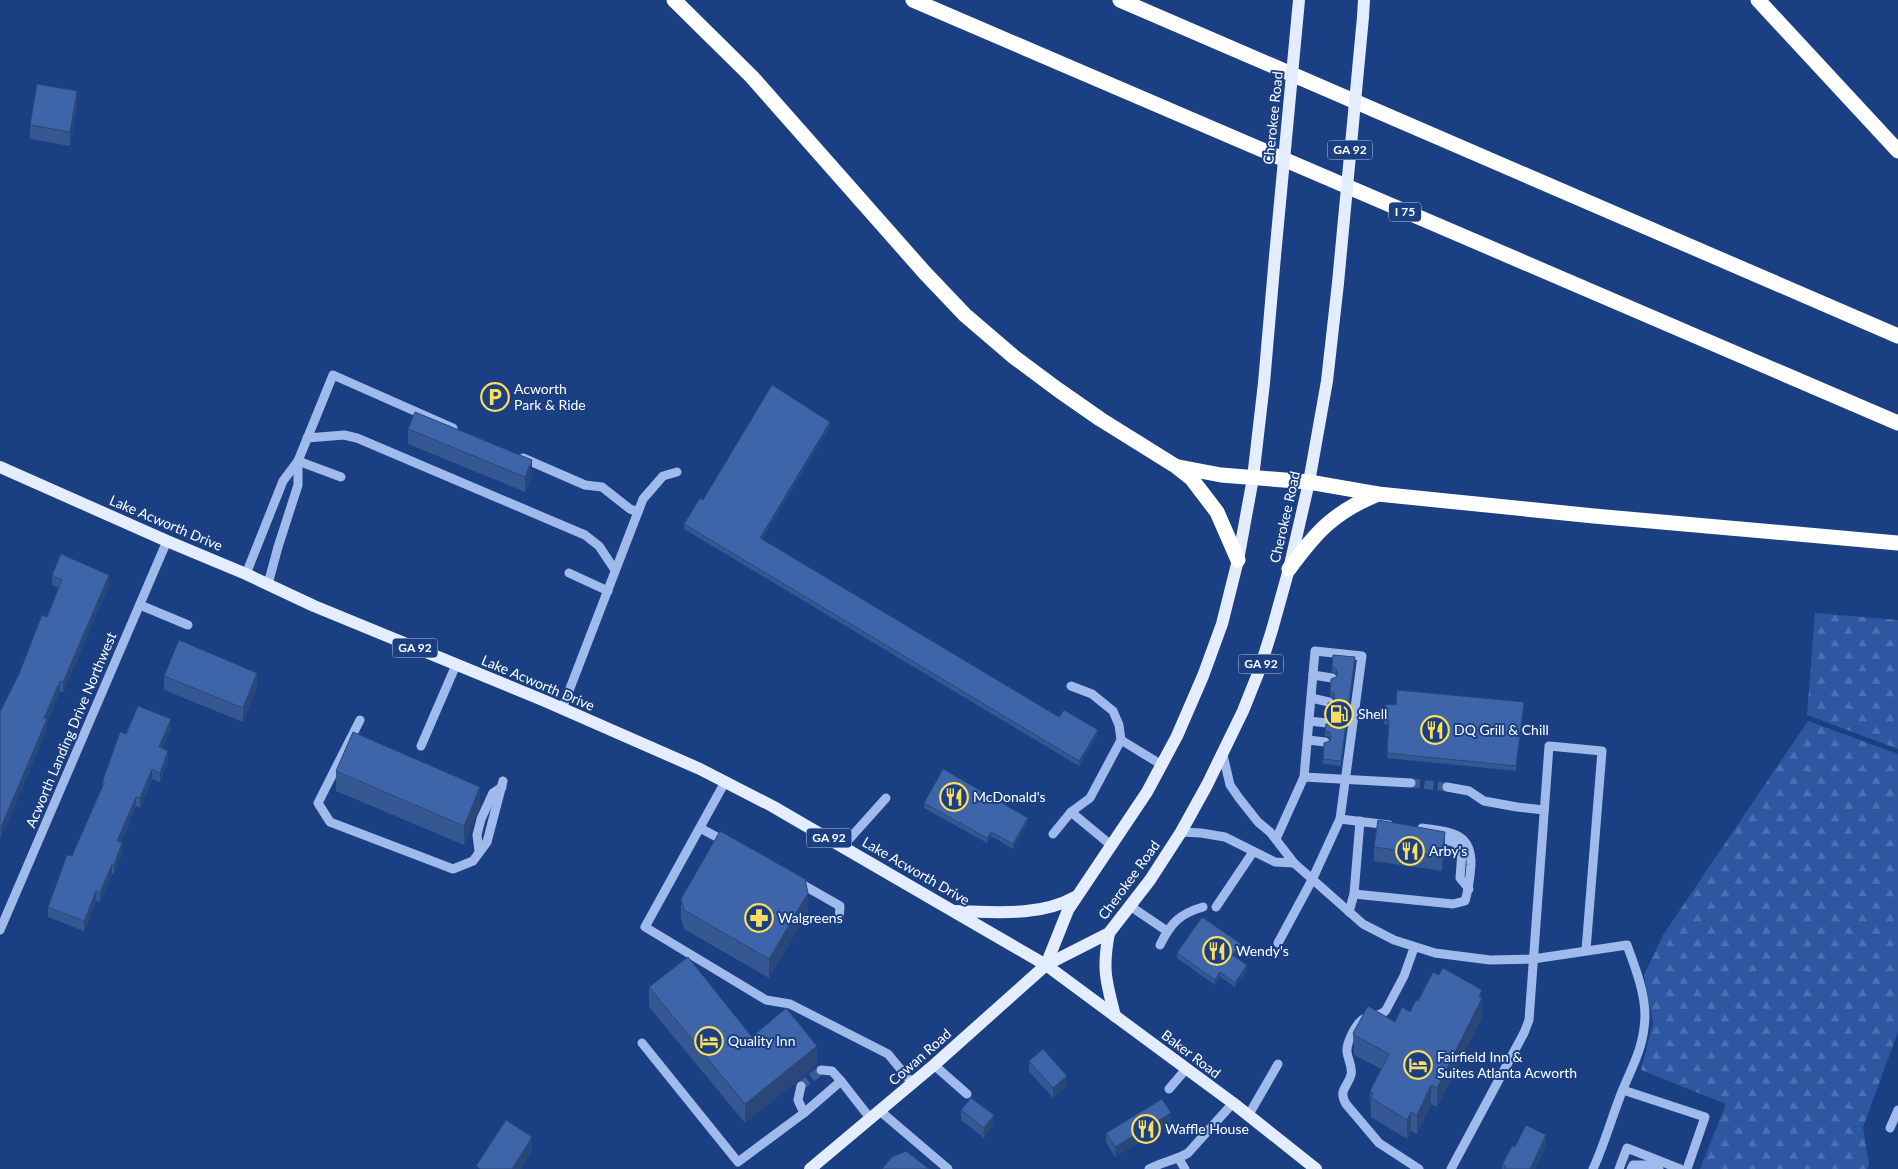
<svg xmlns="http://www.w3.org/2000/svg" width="1898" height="1169" font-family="Lato,sans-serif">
	<defs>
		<pattern id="forest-firs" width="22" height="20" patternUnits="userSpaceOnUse" patternTransform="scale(1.25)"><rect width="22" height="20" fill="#2e57a2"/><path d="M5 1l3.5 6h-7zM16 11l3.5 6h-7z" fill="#4d70b0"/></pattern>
	</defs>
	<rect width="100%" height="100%" fill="#1b3f83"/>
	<g fill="url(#forest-firs)">
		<path d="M1815,613L1898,620V749L1807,715Z"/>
		<path d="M1808,721L1898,754V1032L1863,1127L1869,1165L1867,1169H1700L1726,1104L1641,1070L1653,1023L1644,975L1663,935Z"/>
	</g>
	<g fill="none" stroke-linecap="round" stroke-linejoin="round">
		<g stroke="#3d5c96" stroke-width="9" stroke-dasharray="9 4.5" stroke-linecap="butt">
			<path d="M1411,783L1447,787"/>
			<path d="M801,1086L821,1070"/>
		</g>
		<g stroke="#a0bbeb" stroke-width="9">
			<path d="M307,438L344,435L357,438L585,535L599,546L615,570"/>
			<path d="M523,458L585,485L602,487L630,509L638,512"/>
			<path d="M298,461L341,477"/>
			<path d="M569,573L608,591"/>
			<path d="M246,574L283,481L298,461L333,375L453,428"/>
			<path d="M268,584L278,547L298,485V461"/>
			<path d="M140,605L188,625"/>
			<path d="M1313,675L1332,678"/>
			<path d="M1311,698L1329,702"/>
			<path d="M562,709L643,499L663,476L677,472"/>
			<path d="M360,720L318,803L330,822L453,869L473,861L487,842L503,781"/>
			<path d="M1309,721L1327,723"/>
			<path d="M1121,740L1162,765"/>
			<path d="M1308,740L1325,742"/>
			<path d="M421,746L456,665"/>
			<path d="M1223,755L1230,785L1239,798L1258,822L1270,832L1294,863L1363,924L1394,940L1435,953L1490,960L1533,959L1627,945C1635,967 1645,992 1645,1016C1644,1046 1634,1063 1623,1089C1612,1116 1605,1143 1593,1169"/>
			<path d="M1304,777L1411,783"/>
			<path d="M725,782L645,927L766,1000L790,1004L888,1054L912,1083"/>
			<path d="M1447,787L1469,791L1484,801L1517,807L1544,810"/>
			<path d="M1071,812L1112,846"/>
			<path d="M1340,819L1389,825"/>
			<path d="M700,828L726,842"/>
			<path d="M1181,832L1201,833L1225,837L1275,862L1294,863"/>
			<path d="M1053,834L1071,812L1090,798L1121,740L1119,725L1113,711L1092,694L1071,686"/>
			<path d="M1435,838L1454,842L1462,852L1460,878L1469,889"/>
			<path d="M1276,839L1304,777L1315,651L1362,656L1340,819L1312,880L1278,943"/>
			<path d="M843,846L886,798"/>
			<path d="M479,851L477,835L481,819L493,793L502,787"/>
			<path d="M798,882L840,906L839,920"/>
			<path d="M1354,894L1453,904L1465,901C1469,888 1470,878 1471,865C1472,832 1449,832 1422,828"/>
			<path d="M1130,906L1167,931"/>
			<path d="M1216,907L1253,852"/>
			<path d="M1349,912L1354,894L1360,821"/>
			<path d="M0,930L167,541"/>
			<path d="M1160,945C1171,923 1179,914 1203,907"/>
			<path d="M1414,948L1404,976L1386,1010C1380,1018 1369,1014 1362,1020C1355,1026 1346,1043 1347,1052C1348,1060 1353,1067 1351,1075C1347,1088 1338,1090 1346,1104L1379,1143L1419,1169"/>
			<path d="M642,1043L738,1162L804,1113L841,1081L870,1118"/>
			<path d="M934,1065L967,1094"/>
			<path d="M821,1070L832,1071L841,1081"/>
			<path d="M801,1086L798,1100L804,1113"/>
			<path d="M1169,1089L1186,1069"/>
			<path d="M1623,1090L1705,1117L1687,1169"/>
			<path d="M880,1111L948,1169"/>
			<path d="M1248,1116L1278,1064"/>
			<path d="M1890,1128L1898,1110"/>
			<path d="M1179,1159L1185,1169"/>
			<path d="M1149,1169C1162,1162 1176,1160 1188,1153L1233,1103"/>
			<path d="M1451,1169L1524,1033L1529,1020L1549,746L1602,751L1586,950"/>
			<path d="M1619,1169L1627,1148L1680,1169"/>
			<path d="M1631,1169L1633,1165H1654L1659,1169"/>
		</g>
		<g stroke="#e4ecff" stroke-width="12">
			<path d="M1363,17L1364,0"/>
			<path d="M0,467L167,541L246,574L314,606L545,701L700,769L772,806L1046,965L1233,1103L1316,1169"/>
			<path d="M955,911C994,912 1040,917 1075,897"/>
			<path d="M1109,933C1102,969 1106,981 1115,1016"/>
			<path d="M1046,965L1068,910L1147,792L1177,736L1203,676L1222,624L1238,560L1253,478L1264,383L1275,256"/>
			<path d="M810,1169L934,1065L1046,965L1109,933L1150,880L1181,832L1207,785L1243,711L1259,671L1272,630L1289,569L1309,482L1327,381L1338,283"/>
		</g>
		<g stroke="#fff" stroke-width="15">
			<path d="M674,0L752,77L925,273L965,315L1014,357L1057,389L1100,419L1177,467L1191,478L1217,512L1238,560"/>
			<path d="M913,0L1898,423"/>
			<path d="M1120,0L1898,336"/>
			<path d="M1758,0L1898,151"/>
			<path d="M1179,467L1221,475L1309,482L1378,494L1594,516L1898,543"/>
			<path d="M1289,569C1316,532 1334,512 1378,494"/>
		</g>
		<g stroke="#e4ecff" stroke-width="12">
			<path d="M1275,256L1299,0"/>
			<path d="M1338,283L1363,17"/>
		</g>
	</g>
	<g fill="#355792">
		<path d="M77,105L70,146L30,139V125Z"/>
		<path d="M830,427L762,539L1059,717L1098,735L1079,766L684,529V524L703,500Z"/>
		<path d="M408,429L532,475L525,492L408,444Z"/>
		<path d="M52,575L109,585L63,692L60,691L47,722V729L1,837H0V712L47,617L58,588L52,585Z"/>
		<path d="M1355,662L1341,766L1323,764V759L1330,740L1329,737L1325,736V731L1332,720L1328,717V712L1334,700V698L1330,696V691L1337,676L1336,674L1332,672V667Z"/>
		<path d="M164,676L257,687L243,722L164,690Z"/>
		<path d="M1396,705L1524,707L1516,771L1387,758L1389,725L1384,724V719Z"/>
		<path d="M171,729L162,749L168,761L160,782L152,779L140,808L136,806L121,843L122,853L114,874H112L100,902L96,901L84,931L48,917V907L72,856L102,787V783L126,734Z"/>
		<path d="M336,771L480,806L464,845L336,791Z"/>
		<path d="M924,803L1028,822L1013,849L991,836L987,843L924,808Z"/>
		<path d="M1445,846L1442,871L1374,861V847Z"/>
		<path d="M681,899L808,912L769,978L684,929L681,918Z"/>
		<path d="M1241,949L1235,957L1247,970L1235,987L1220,977L1215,985L1177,958V953Z"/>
		<path d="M649,987L752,1037L817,1065L745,1123L649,1007Z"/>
		<path d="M1418,1001L1482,1009V1017L1437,1107L1431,1104L1417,1134L1411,1131L1407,1139L1371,1117L1370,1091L1381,1069L1354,1055L1353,1033L1395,1022L1410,1012Z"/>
		<path d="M1029,1061L1067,1085L1053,1098L1029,1071Z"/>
		<path d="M961,1110L994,1125L984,1138L961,1120Z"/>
		<path d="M1171,1123L1115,1157L1106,1142V1133Z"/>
		<path d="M1546,1145L1535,1169H1502V1165L1515,1147Z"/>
	</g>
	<g fill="#2b4777">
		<path d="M77,91V105L70,146V132Z"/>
		<path d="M830,422V427L760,542V538Z"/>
		<path d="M532,460V475L525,492V477Z"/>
		<path d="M109,575V585L63,692V682Z"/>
		<path d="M1355,657V662L1341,766V761Z"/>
		<path d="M257,673V687L243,722V708Z"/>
		<path d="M60,681V691L47,722V729L1,837V827Z"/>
		<path d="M1524,702V707L1516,771V766Z"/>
		<path d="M171,719V729L159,757V747Z"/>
		<path d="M1098,730V735L1079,766V761Z"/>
		<path d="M168,751V761L160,782V773Z"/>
		<path d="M152,769V779L140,808V798Z"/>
		<path d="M480,787V806L464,845V826Z"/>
		<path d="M136,797V806L117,851V841Z"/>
		<path d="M1028,818V822L1013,849V844Z"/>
		<path d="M991,832V836L987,843V838Z"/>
		<path d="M1445,832V846L1442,871V856Z"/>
		<path d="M122,843V853L114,874V865Z"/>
		<path d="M112,864V874L100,902V893Z"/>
		<path d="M96,891V901L84,931V921Z"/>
		<path d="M808,893V912L769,978V959Z"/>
		<path d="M1241,944V949L1232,960V955Z"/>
		<path d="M1247,965V970L1235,987V983Z"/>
		<path d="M1220,972V977L1215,985V980Z"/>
		<path d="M1482,990V1017L1437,1107V1088Z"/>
		<path d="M817,1046V1065L745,1123V1104Z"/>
		<path d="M1067,1076V1085L1053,1098V1088Z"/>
		<path d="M1431,1085V1104L1417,1134V1115Z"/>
		<path d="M1411,1112V1131L1407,1139V1120Z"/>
		<path d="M1171,1113V1123L1115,1157V1147Z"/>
		<path d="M994,1115V1125L984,1138V1128Z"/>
		<path d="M1546,1135V1145L1535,1169H1530Z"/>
		<path d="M532,1137V1152L521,1169H512Z"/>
	</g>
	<g fill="#3e65aa" stroke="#2b4777">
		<path d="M37,84L77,91L70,132L30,125Z"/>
		<path d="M772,385L830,422L760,538L1059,717L1064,710L1098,730L1079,761L684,524L700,498L703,500Z"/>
		<path d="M415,412L532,460L525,477L408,429Z"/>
		<path d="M61,554L109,575L63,682L60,681L44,718L47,719L1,827H0V712L19,674L42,615L47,617L62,580L52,575Z"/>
		<path d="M179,640L257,673L243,708L164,676Z"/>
		<path d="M1333,655L1355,657L1341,761L1323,759L1324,743L1330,741L1331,737L1329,732L1325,731L1326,724H1330L1333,719L1332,715L1328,712V703L1333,702L1335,698L1334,693L1330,691L1331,679L1336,677L1338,674L1336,669L1332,667Z"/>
		<path d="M1397,690L1524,702L1516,766L1387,753L1389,721L1384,719L1386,704L1396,705Z"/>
		<path d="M138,706L171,719L159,747L168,751L160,773L152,769L140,798L136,797L117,841L122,843L114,865L112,864L100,893L96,891L84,921L48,907L67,855L72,856L104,783H102L120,732L126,734Z"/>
		<path d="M353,732L480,787L464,826L336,771Z"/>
		<path d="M943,769L1028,818L1013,844L991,832L987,838L924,803Z"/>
		<path d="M1378,820L1445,832L1442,856L1374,847Z"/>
		<path d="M720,831L805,879L808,893L769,959L684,910L681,899Z"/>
		<path d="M1202,917L1241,944L1232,955L1247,965L1235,983L1220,972L1215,980L1177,953Z"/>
		<path d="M688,957L752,1037L786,1008L817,1046L745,1104L649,987Z"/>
		<path d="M1443,968L1482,990L1479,996L1482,998L1437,1088L1431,1085L1417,1115L1411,1112L1407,1120L1371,1098L1373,1093L1370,1091L1389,1054L1354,1035L1353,1033L1368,1006L1395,1022L1402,1007L1410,1012L1416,1000L1418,1001L1433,972L1439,975Z"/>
		<path d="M1043,1049L1067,1076L1053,1088L1029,1061Z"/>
		<path d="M971,1098L994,1115L984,1128L961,1110Z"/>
		<path d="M1162,1099L1171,1113L1115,1147L1106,1133Z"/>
		<path d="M506,1120L532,1137L512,1169H480L476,1166Z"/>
		<path d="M1526,1125L1546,1135L1530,1169H1505L1506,1166L1502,1165L1512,1146L1515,1147Z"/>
		<path d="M906,1151L929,1169H882L892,1157Z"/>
	</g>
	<defs>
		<symbol id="parking-ring" viewBox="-11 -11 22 22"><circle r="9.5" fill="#1b3f83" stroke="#fddd5c" stroke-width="1.5"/><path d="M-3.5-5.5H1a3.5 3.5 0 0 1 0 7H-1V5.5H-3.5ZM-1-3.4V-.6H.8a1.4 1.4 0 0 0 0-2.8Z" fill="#fddd5c"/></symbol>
		<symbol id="fuel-ring" viewBox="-11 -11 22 22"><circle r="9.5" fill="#1b3f83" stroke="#fddd5c" stroke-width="1.5"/><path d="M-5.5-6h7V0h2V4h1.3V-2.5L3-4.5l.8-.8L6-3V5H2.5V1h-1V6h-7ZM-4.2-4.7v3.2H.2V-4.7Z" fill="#fddd5c"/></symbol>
		<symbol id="restaurant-ring" viewBox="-11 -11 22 22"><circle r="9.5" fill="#1b3f83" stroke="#fddd5c" stroke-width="1.5"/><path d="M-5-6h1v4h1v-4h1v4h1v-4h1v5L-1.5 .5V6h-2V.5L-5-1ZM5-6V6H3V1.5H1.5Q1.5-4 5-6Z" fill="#fddd5c"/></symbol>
		<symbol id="pharmacy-ring" viewBox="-11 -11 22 22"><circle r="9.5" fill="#1b3f83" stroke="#fddd5c" stroke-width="1.5"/><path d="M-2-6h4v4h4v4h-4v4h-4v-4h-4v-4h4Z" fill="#fddd5c"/></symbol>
		<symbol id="hotel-ring" viewBox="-11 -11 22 22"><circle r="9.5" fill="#1b3f83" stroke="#fddd5c" stroke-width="1.5"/><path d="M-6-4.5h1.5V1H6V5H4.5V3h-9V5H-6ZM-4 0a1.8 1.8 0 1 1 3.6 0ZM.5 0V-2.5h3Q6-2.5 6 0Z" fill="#fddd5c"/></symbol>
	</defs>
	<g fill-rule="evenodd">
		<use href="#parking-ring" x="479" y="381" width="32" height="32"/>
		<use href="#fuel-ring" x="1323" y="698" width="32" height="32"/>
		<use href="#restaurant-ring" x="1419" y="714" width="32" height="32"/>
		<use href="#restaurant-ring" x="938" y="781" width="32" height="32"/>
		<use href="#restaurant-ring" x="1394" y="835" width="32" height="32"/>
		<use href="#pharmacy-ring" x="743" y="902" width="32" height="32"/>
		<use href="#restaurant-ring" x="1201" y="935" width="32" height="32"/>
		<use href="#hotel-ring" x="693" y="1025" width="32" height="32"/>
		<use href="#hotel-ring" x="1402" y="1049" width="32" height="32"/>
		<use href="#restaurant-ring" x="1130" y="1113" width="32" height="32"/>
	</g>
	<g text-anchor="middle" stroke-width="4" stroke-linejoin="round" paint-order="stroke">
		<g fill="#1b3f83" stroke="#bbc5da" stroke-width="1">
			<rect x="1327.5" y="140.5" width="45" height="19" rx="4"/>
			<rect x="1389" y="202.5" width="32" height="19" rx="4"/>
			<rect x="392.5" y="638.5" width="45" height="19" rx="4"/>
			<rect x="1238.5" y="654.5" width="45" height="19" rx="4"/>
			<rect x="806.5" y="828.5" width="45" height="19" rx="4"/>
		</g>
		<g font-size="12" font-weight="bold" fill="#fff">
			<text x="1350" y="154">GA 92</text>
			<text x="1405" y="216">I 75</text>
			<text x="415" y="652">GA 92</text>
			<text x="1261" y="668">GA 92</text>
			<text x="829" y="842">GA 92</text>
		</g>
		<g font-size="14" fill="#fff" stroke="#1b3f83">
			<text transform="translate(1273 118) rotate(-84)" y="5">Cherokee Road</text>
			<text transform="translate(1285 517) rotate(-77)" y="5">Cherokee Road</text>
			<text transform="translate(166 523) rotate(23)" y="5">Lake Acworth Drive</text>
			<text transform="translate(538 683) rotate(23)" y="5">Lake Acworth Drive</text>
			<text transform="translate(71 730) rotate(-67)" y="5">Acworth Landing Drive Northwest</text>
			<text transform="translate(916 871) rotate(30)" y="5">Lake Acworth Drive</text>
			<text transform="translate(1129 880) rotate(-54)" y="5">Cherokee Road</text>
			<text transform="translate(1191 1054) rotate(37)" y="5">Baker Road</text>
			<text transform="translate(920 1057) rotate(-41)" y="5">Cowan Road</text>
		</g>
		<g font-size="14" fill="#fff" stroke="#1b3f83" text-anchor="start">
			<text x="514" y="394">Acworth<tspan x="514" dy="16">Park &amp; Ride</tspan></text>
			<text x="1358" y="719">Shell</text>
			<text x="1454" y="735">DQ Grill &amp; Chill</text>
			<text x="973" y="802">McDonald's</text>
			<text x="1429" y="856">Arby's</text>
			<text x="778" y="923">Walgreens</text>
			<text x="1236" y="956">Wendy's</text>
			<text x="728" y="1046">Quality Inn</text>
			<text x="1437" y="1062">Fairfield Inn &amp;<tspan x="1437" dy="16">Suites Atlanta Acworth</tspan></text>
			<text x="1165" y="1134">Waffle House</text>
		</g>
	</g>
</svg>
